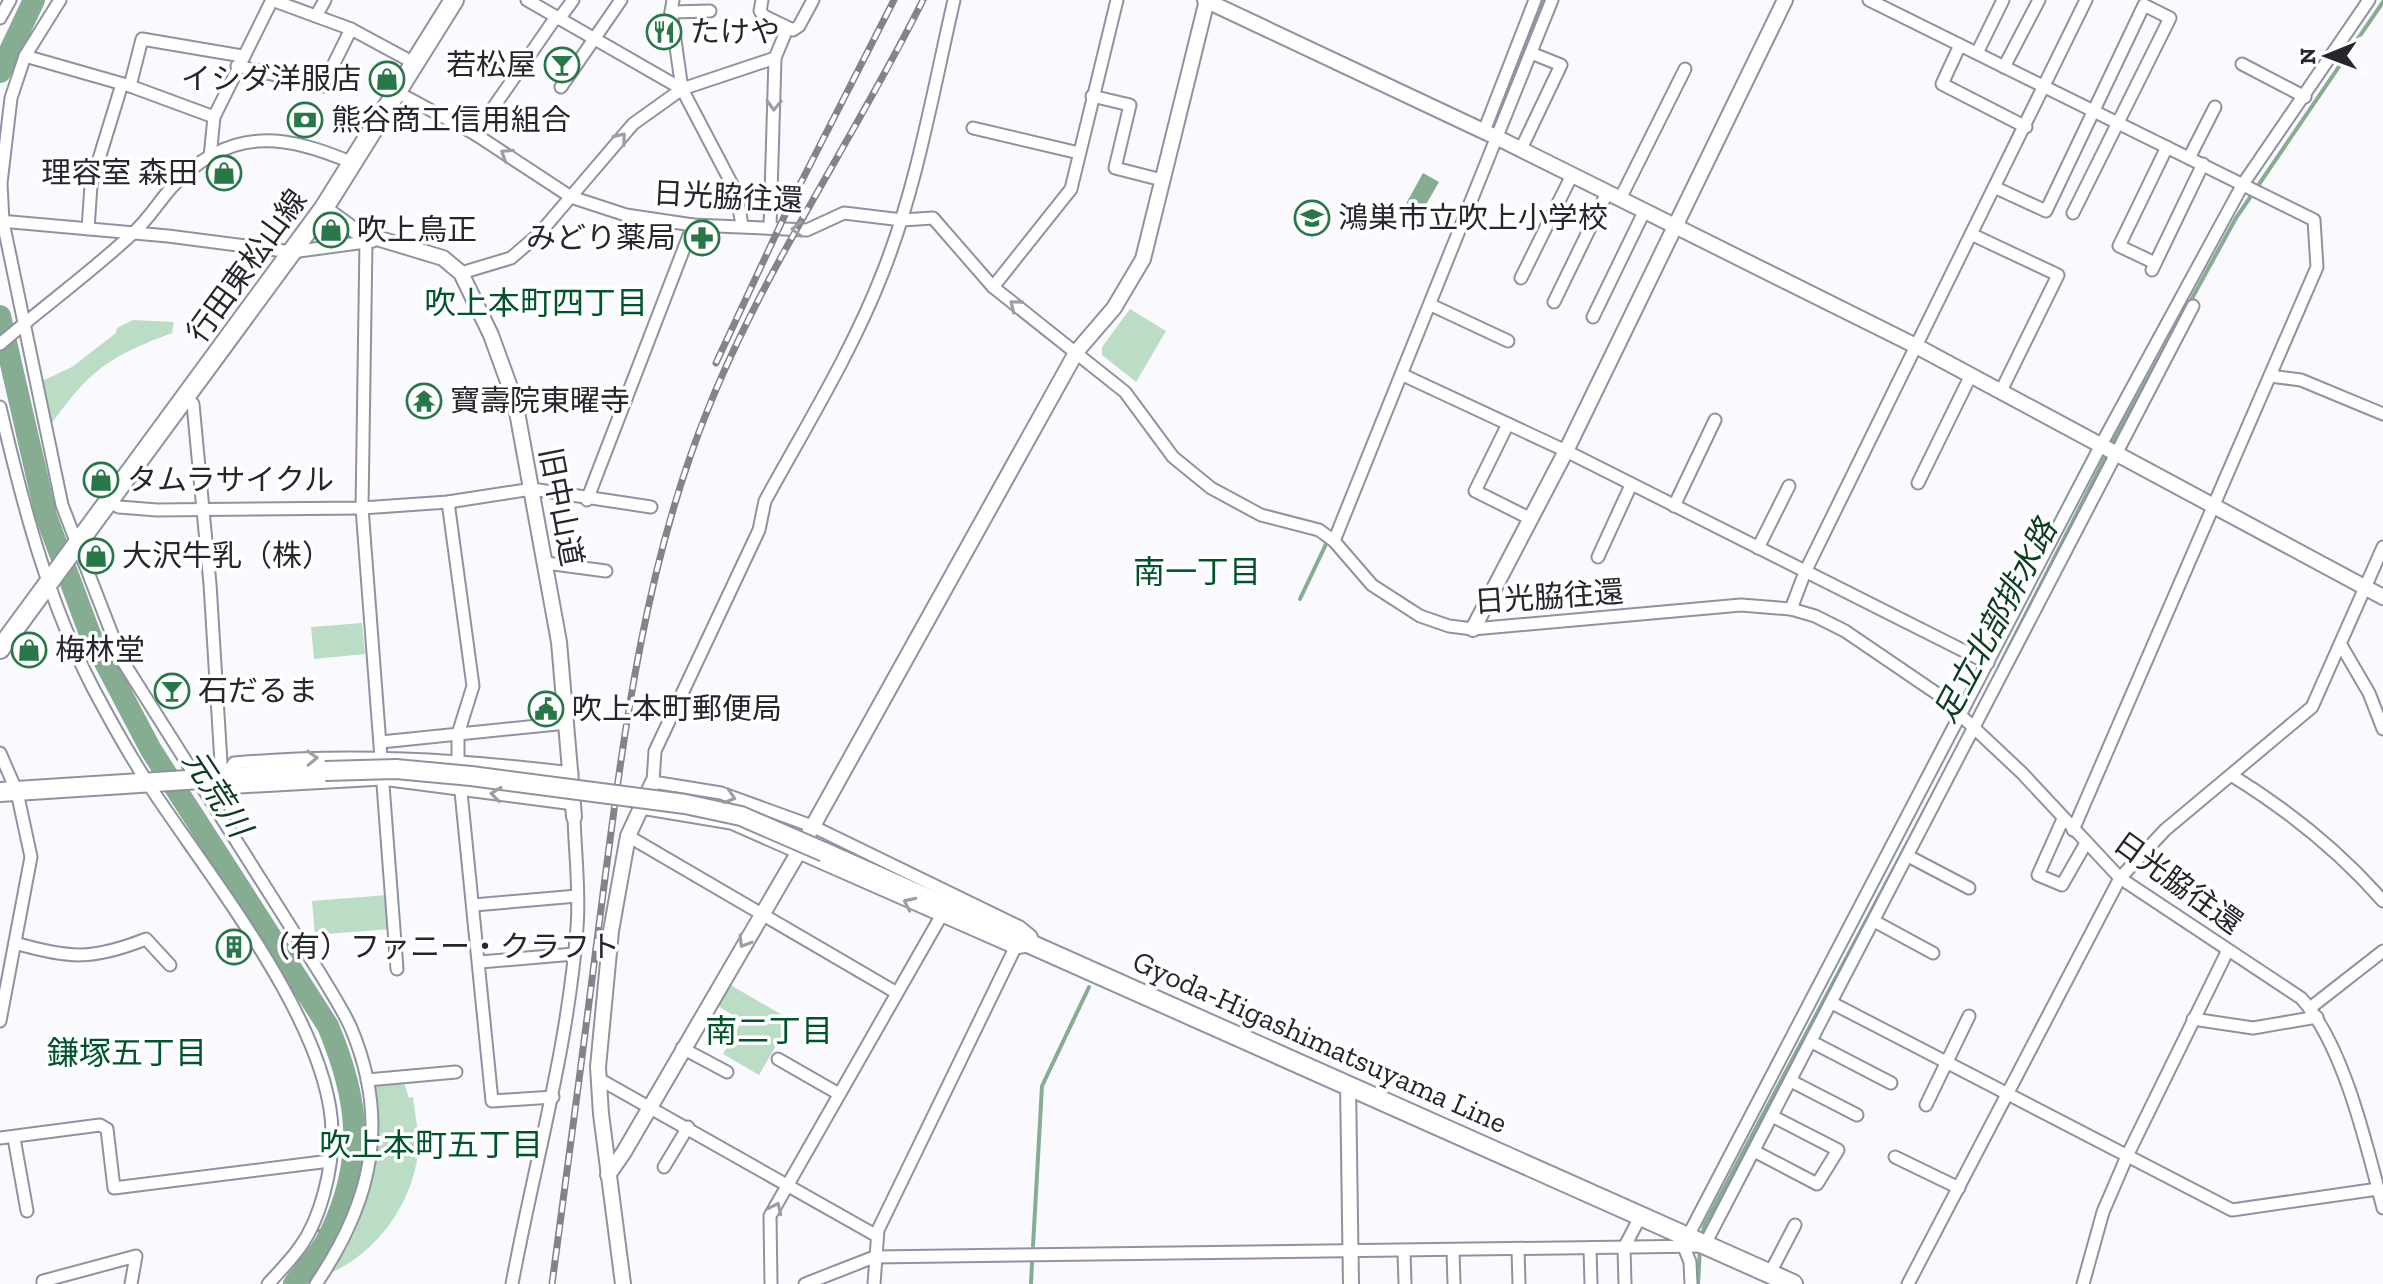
<svg xmlns="http://www.w3.org/2000/svg" width="2383" height="1284" font-family="'Zilla Slab','Noto Sans JP',serif">
<rect width="100%" height="100%" fill="#fafafe"/>
<!-- green -->
<g fill="#bcddc5">
<polygon points="1130,309 1166,331 1136,382 1102,355 1102,347"/>
<path d="M133 320 174 322 172 333C108 357 90 370 50 426L40 382 72 367 116 333 117 328Z"/>
<polygon points="362,623 365,654 314,659 311,627"/>
<polygon points="387,895 390,929 315,935 312,901"/>
<polygon points="727,983 791,1020 759,1075 723,1054 742,1021 715,1004"/>
<path d="M403 1080 409 1098 413 1097C415 1115 420 1136 418 1153 412 1205 376 1253 329 1274 373 1220 379 1150 373 1084Z"/>
</g>
<!-- water -->
<polygon fill="#86ac91" points="1423,173 1439,182 1417,220 1402,211"/>
<g fill="none" stroke-linecap="round" stroke-linejoin="round">
<!-- stream -->
<g stroke="#86ac91" stroke-width="4">
<polyline points="1498,120 1544,0"/>
<polyline points="2111,446 2236,218 2383,2"/>
<polyline points="1300,599 1327,542"/>
<polyline points="1999,667 2107,454"/>
<polyline points="315,1229 330,1236"/>
<polyline points="1702,1238 1704,1226 1936,789"/>
<polyline points="1033,1246 1042,1086 1089,987"/>
<polyline points="1031,1284 1032,1262"/>
<polyline points="1698,1284 1700,1247"/>
</g>
<!-- river -->
<g stroke="#86ac91" stroke-width="22">
<polyline points="0,72 34,0"/>
<path d="M0 316 46 516 90 634 151 750 328 1026C359 1100 366 1159 330 1234 322 1252 306 1268 294 1284"/>
</g>
<!-- minor casing -->
<g stroke="#8f92a1" stroke-width="15">
<g id="minor">
<path d="M60 0 25 56 11 98 1 183 3 222 62 505 122 660 321 975C331 992 343 1010 351 1028 391 1123 371 1203 316 1284"/>
<polyline points="272,0 351,29 414,63"/>
<polyline points="527,0 682,89"/>
<polyline points="673,0 671,12 682,89 736,192 742,225"/>
<polyline points="762,0 760,11 764,16 793,30 799,26 813,0"/>
<polyline points="1869,0 2314,220 2317,267 2073,830"/>
<polyline points="671,12 710,11"/>
<polyline points="316,16 325,0"/>
<polyline points="0,18 10,0"/>
<polyline points="559,19 573,0"/>
<polyline points="1960,45 1942,84 2026,127"/>
<polyline points="1977,53 2003,0"/>
<polyline points="25,56 130,86 214,117"/>
<polyline points="2242,64 2305,97"/>
<polyline points="237,66 323,86 351,29"/>
<polyline points="2004,67 2039,0"/>
<polyline points="130,86 142,39 242,56"/>
<polyline points="561,87 621,0"/>
<path d="M397 92 475 134 571 197 626 215 693 225 807 230 844 213 902 220 933 218 993 287 1125 392 1173 457 1211 488 1261 515 1319 530 1334 541 1372 585 1420 616 1449 626 1473 629 1741 605 1791 609 1815 616 1845 631 1939 695 2022 773 2120 878 2301 998C2344 1045 2367 1147 2383 1208"/>
<polyline points="1092,96 1130,105 1115,168 1162,180"/>
<polyline points="973,128 1079,153"/>
<polyline points="1484,131 1535,0"/>
<polyline points="475,134 556,17"/>
<polyline points="1521,149 1561,65 1531,53"/>
<polyline points="210,157 214,117 272,0"/>
<polyline points="2189,158 2215,107"/>
<polyline points="1996,188 2046,211 2144,5 2170,18 2073,213"/>
<polyline points="1620,199 1685,69"/>
<polyline points="0,221 168,236 292,252 373,241"/>
<polyline points="770,228 775,58 787,29"/>
<polyline points="88,229 91,185 122,84"/>
<polyline points="1973,235 2058,275 2001,391"/>
<polyline points="366,242 362,508 397,969"/>
<polyline points="2155,263 2119,246 2167,147"/>
<polyline points="2152,270 2203,164"/>
<polyline points="461,273 511,258 539,234 633,124 682,89 775,58"/>
<polyline points="1521,278 1572,175"/>
<polyline points="993,287 1071,189 1117,0"/>
<polyline points="1554,302 1607,193"/>
<polyline points="1431,305 1508,341"/>
<polyline points="1593,317 1644,212"/>
<path d="M0 344C43 307 90 273 132 234 147 221 158 203 171 188 229 126 283 133 355 164"/>
<polyline points="1403,375 1566,451 1988,663"/>
<polyline points="2270,376 2301,380 2383,414"/>
<polyline points="185,397 193,404 210,584 222,779"/>
<path d="M0 407C23 505 47 599 93 688 111 722 130 756 151 788 209 876 331 1026 332 1132 333 1168 321 1218 300 1247 291 1260 279 1272 268 1284"/>
<polyline points="1508,424 1475,491 1531,519"/>
<polyline points="1918,483 1971,375"/>
<polyline points="587,500 693,225"/>
<polyline points="109,502 119,507 157,510 362,508 448,502 532,489 651,507"/>
<polyline points="448,502 473,686 458,734 458,765"/>
<polyline points="1674,506 1715,420"/>
<polyline points="1334,541 1552,0"/>
<polyline points="1758,548 1789,486"/>
<polyline points="1598,557 1631,485"/>
<polyline points="546,563 606,571"/>
<polyline points="1791,609 1805,572 2086,0"/>
<polyline points="2341,645 2369,693 2383,729"/>
<polyline points="381,742 567,723"/>
<polyline points="0,753 17,792 31,857 0,1021"/>
<path d="M572 773C458 759 349 753 234 763L225 778 240 787 382 779 574 804"/>
<path d="M2231 775C2288 810 2339 851 2383 901"/>
<polyline points="460,782 492,1101 553,1097"/>
<path d="M641 808 731 823 1015 948 1034 945 1031 936 1020 927 812 826 721 793 653 782 655 751 759 530 765 501C806 426 852 352 883 272 917 186 933 91 954 0"/>
<polyline points="2063,819 2038,875 2062,885 2086,843"/>
<polyline points="628,836 897,993"/>
<polyline points="1908,856 1969,888"/>
<polyline points="474,905 577,896"/>
<polyline points="1874,921 1933,953"/>
<path d="M15 943C70 959 93 960 146 939L170 965"/>
<polyline points="480,962 574,954"/>
<polyline points="1832,1003 2232,1210 2378,1189"/>
<polyline points="2310,1008 2383,951"/>
<polyline points="2193,1019 2253,1028 2317,1017"/>
<polyline points="1812,1042 1891,1083"/>
<polyline points="682,1048 727,1072"/>
<polyline points="778,1059 839,1094"/>
<polyline points="599,1079 877,1236"/>
<polyline points="367,1080 456,1072"/>
<polyline points="1791,1081 1857,1115"/>
<polyline points="1926,1105 1969,1016"/>
<polyline points="0,1138 100,1125 107,1129 114,1188 330,1161"/>
<polyline points="14,1138 27,1211"/>
<polyline points="1754,1151 1817,1184 1838,1150 1772,1116"/>
<polyline points="1895,1157 1959,1188"/>
<polyline points="664,1167 688,1127"/>
<polyline points="1688,1236 2101,445 2243,184 2369,0"/>
<polyline points="1684,1247 1690,1262 1691,1284"/>
<polyline points="1590,1248 1591,1284"/>
<polyline points="1518,1249 1519,1284"/>
<polyline points="1453,1250 1454,1284"/>
<polyline points="1404,1251 1405,1284"/>
<polyline points="1770,1273 1795,1225"/>
<polyline points="43,1284 43,1281 136,1256 131,1284"/>
<path d="M512 1284C534 1165 568 1049 577 927 580 891 575 853 574 817"/>
<polyline points="771,1284 770,1216 940,918"/>
<polyline points="805,1284 874,1257 1704,1246 2193,306"/>
<polyline points="874,1284 878,1230 1015,948"/>
<polyline points="1625,1284 1624,1248 1641,1215"/>
<polyline points="1908,1284 2120,878 2165,830 2312,707 2383,547"/>
<polyline points="2083,1284 2103,1212 2128,1154 2228,950"/>
</g>
</g>
<!-- tertiary casing -->
<g stroke="#8f92a1" stroke-width="18">
<g id="tertiary">
<polyline points="1205,0 1498,138 1918,347 2383,597"/>
<polyline points="324,208 357,232 443,258 461,273 491,335 515,401 559,642 574,817"/>
<polyline points="1473,629 1566,451 1785,0"/>
<polyline points="1348,1084 1351,1284"/>
<polyline points="608,1175 624,1152 794,860 1077,351 1114,308 1143,259 1207,0"/>
<polyline points="623,1284 601,1114 598,1067 611,931 628,836 653,782"/>
</g>
</g>
<!-- primary casing -->
<g stroke="#8f92a1" stroke-width="22">
<g id="primary">
<polyline points="0,649 324,208 454,0"/>
<polyline points="0,792 325,771"/>
<polyline points="824,852 1793,1284"/>
</g>
</g>
<!-- minor -->
<use href="#minor" stroke="#fff" stroke-width="11"/>
<!-- tertiary -->
<use href="#tertiary" stroke="#fff" stroke-width="14"/>
<!-- primary -->
<use href="#primary" stroke="#fff" stroke-width="18"/>
<!-- rail casing -->
<g stroke="#838489" stroke-width="7">
<g id="rail">
<polyline points="716,363 791,202 894,0"/>
<path d="M552 1284C570 1151 587 1019 604 886 625 724 646 562 708 409 765 267 855 137 923 0"/>
</g>
</g>
<!-- rail -->
<use href="#rail" stroke="#fff" stroke-width="4" stroke-dasharray="12" stroke-linecap="butt"/>
<!-- primary-bridge casing -->
<g stroke="#8f92a1" stroke-width="22" stroke-linecap="butt">
<polyline id="primary-bridge" points="325,771 396,769 471,776 685,804 741,816 824,852"/>
</g>
<!-- primary-bridge -->
<use href="#primary-bridge" stroke="#fff" stroke-width="18"/>
</g>
<!-- one-way arrows -->
<defs><path id="oneway-chevron" d="M-2-3.5L2.5 0L-2 3.5" fill="none" stroke-width="1.6" stroke-linecap="round" stroke-linejoin="round" transform="scale(2)"/></defs>
<g stroke="#9d9ea0">
<use href="#oneway-chevron" transform="translate(774 105) rotate(92)"/>
<use href="#oneway-chevron" transform="translate(621 138) rotate(-50)"/>
<use href="#oneway-chevron" transform="translate(506 154) rotate(-147)"/>
<use href="#oneway-chevron" transform="translate(797 229) rotate(180)"/>
<use href="#oneway-chevron" transform="translate(1015 305) rotate(-141)"/>
<use href="#oneway-chevron" transform="translate(312 758) rotate(-2)"/>
<use href="#oneway-chevron" transform="translate(496 794) rotate(-173)"/>
<use href="#oneway-chevron" transform="translate(730 797) rotate(18)"/>
<use href="#oneway-chevron" transform="translate(909 903) rotate(-155)"/>
<use href="#oneway-chevron" transform="translate(744 942) rotate(121)"/>
<use href="#oneway-chevron" transform="translate(776 1208) rotate(-65)"/>
</g>
<!-- icons -->
<defs>
<g id="restaurant-ring" transform="scale(1.8)"><circle r="9.5" fill="#fff" stroke="#277748" stroke-width="1.5"/><path d="M-5-6h1v4h1v-4h1v4h1v-4h1v5L-1.5 .5V6h-2V.5L-5-1ZM5-6V6H3V1.5H1.5Q1.5-4 5-6Z" fill="#277748"/></g>
<g id="bar-ring" transform="scale(1.8)"><circle r="9.5" fill="#fff" stroke="#277748" stroke-width="1.5"/><path d="M-6-5H6L.8 .8V4.5H3.5V6h-7V4.5H-.8V.8Z" fill="#277748"/></g>
<g id="shop-ring" transform="scale(1.8)"><circle r="9.5" fill="#fff" stroke="#277748" stroke-width="1.5"/><path d="M-5-2.5h2.3a2.7 3.5 0 0 1 5.4 0H5L5.5 6h-11ZM-1.5-2.5h3a1.5 2.3 0 0 0-3 0Z" fill="#277748"/></g>
<g id="bank-ring" transform="scale(1.8)"><circle r="9.5" fill="#fff" stroke="#277748" stroke-width="1.5"/><path d="M-6-4H6V4H-6ZM0-2.3a2.3 2.3 0 1 0 0 4.6a2.3 2.3 0 1 0 0-4.6Z" fill="#277748"/></g>
<g id="school-ring" transform="scale(1.8)"><circle r="9.5" fill="#fff" stroke="#277748" stroke-width="1.5"/><path d="M0-5L7-2L0 1L-7-2ZM-4 1L0 2.5L4 1V4Q0 6-4 4Z" fill="#277748"/></g>
<g id="pharmacy-ring" transform="scale(1.8)"><circle r="9.5" fill="#fff" stroke="#277748" stroke-width="1.5"/><path d="M-2-6h4v4h4v4h-4v4h-4v-4h-4v-4h4Z" fill="#277748"/></g>
<g id="temple-ring" transform="scale(1.8)"><circle r="9.5" fill="#fff" stroke="#277748" stroke-width="1.5"/><path d="M0-6L5-2H3V0L6.5 2.5H4V6H1.5V3h-3V6H-4V2.5H-6.5L-3 0V-2H-5Z" fill="#277748"/></g>
<g id="civic-ring" transform="scale(1.8)"><circle r="9.5" fill="#fff" stroke="#277748" stroke-width="1.5"/><path d="M-.6-6.5H3V-4.5H.6V-3L4-1V1h2V6H-6V1h2V-1L-.6-3ZM-1.2 2.5V6h2.4V2.5Z" fill="#277748"/></g>
<g id="building-ring" transform="scale(1.8)"><circle r="9.5" fill="#fff" stroke="#277748" stroke-width="1.5"/><path d="M-4-6H4V6H1V3H-1V6H-4ZM-2.5-4.3h1.7v1.8h-1.7ZM.8-4.3h1.7v1.8H.8ZM-2.5-1h1.7V.8h-1.7ZM.8-1h1.7V.8H.8Z" fill="#277748"/></g>
</defs>
<g fill-rule="evenodd">
<use href="#restaurant-ring" x="664" y="32"/>
<use href="#bar-ring" x="562" y="65"/>
<use href="#shop-ring" x="387" y="79"/>
<use href="#bank-ring" x="305" y="120"/>
<use href="#shop-ring" x="224" y="173"/>
<use href="#school-ring" x="1312" y="218"/>
<use href="#shop-ring" x="331" y="230"/>
<use href="#pharmacy-ring" x="702" y="238"/>
<use href="#temple-ring" x="424" y="401"/>
<use href="#shop-ring" x="101" y="480"/>
<use href="#shop-ring" x="96" y="556"/>
<use href="#shop-ring" x="29" y="650"/>
<use href="#bar-ring" x="172" y="691"/>
<use href="#civic-ring" x="546" y="709"/>
<use href="#building-ring" x="234" y="947"/>
</g>
<g text-anchor="middle" dominant-baseline="central" stroke-width="7" stroke-linejoin="round" paint-order="stroke">
<!-- poi labels -->
<g font-size="30" fill="#26272d" stroke="#fff" text-anchor="start">
<text x="690" y="32">たけや</text>
<text x="536" y="65" text-anchor="end">若松屋</text>
<text x="361" y="79" text-anchor="end">イシダ洋服店</text>
<text x="331" y="120">熊谷商工信用組合</text>
<text x="198" y="173" text-anchor="end">理容室 森田</text>
<text x="1338" y="218">鴻巣市立吹上小学校</text>
<text x="357" y="230">吹上鳥正</text>
<text x="676" y="238" text-anchor="end">みどり薬局</text>
<text x="450" y="401">寶壽院東曜寺</text>
<text x="127" y="480">タムラサイクル</text>
<text x="122" y="556">大沢牛乳（株）</text>
<text x="55" y="650">梅林堂</text>
<text x="198" y="691">石だるま</text>
<text x="572" y="709">吹上本町郵便局</text>
<text x="260" y="947">（有）ファニー・クラフト</text>
</g>
<!-- street labels -->
<g font-size="30" fill="#26272d" stroke="#fff">
<text transform="translate(728 197) rotate(3)">日光脇往還</text>
<text transform="translate(247 266) rotate(-54)">行田東松山線</text>
<text transform="translate(561 507) rotate(79)">旧中山道</text>
<text transform="translate(1549 597) rotate(-4)">日光脇往還</text>
<text transform="translate(2178 883) rotate(36)">日光脇往還</text>
<text transform="translate(1320 1042) rotate(24)">Gyoda-Higashimatsuyama Line</text>
</g>
<!-- neighbourhood labels -->
<g font-size="32" fill="#00542b" stroke="#fff">
<text x="536" y="303">吹上本町四丁目</text>
<text x="1197" y="572">南一丁目</text>
<text x="769" y="1031">南二丁目</text>
<text x="127" y="1053">鎌塚五丁目</text>
<text x="431" y="1145">吹上本町五丁目</text>
</g>
<!-- water labels -->
<g font-size="32" font-style="italic" fill="#0e3e22" stroke="#fff">
<text transform="translate(1995 621) rotate(-62)">足立北部排水路</text>
<text transform="translate(217 793) rotate(57)">元荒川</text>
</g>
</g>
<!-- north arrow -->
<g transform="translate(2327 56) rotate(269)" stroke="#ffffff" stroke-width="6" paint-order="stroke">
<path d="M0-6L14 30L0 20L-14 30Z" fill="#26272d"/>
<text y="-12" font-size="22" font-weight="bold" text-anchor="middle" fill="#26272d">N</text>
</g>
</svg>
